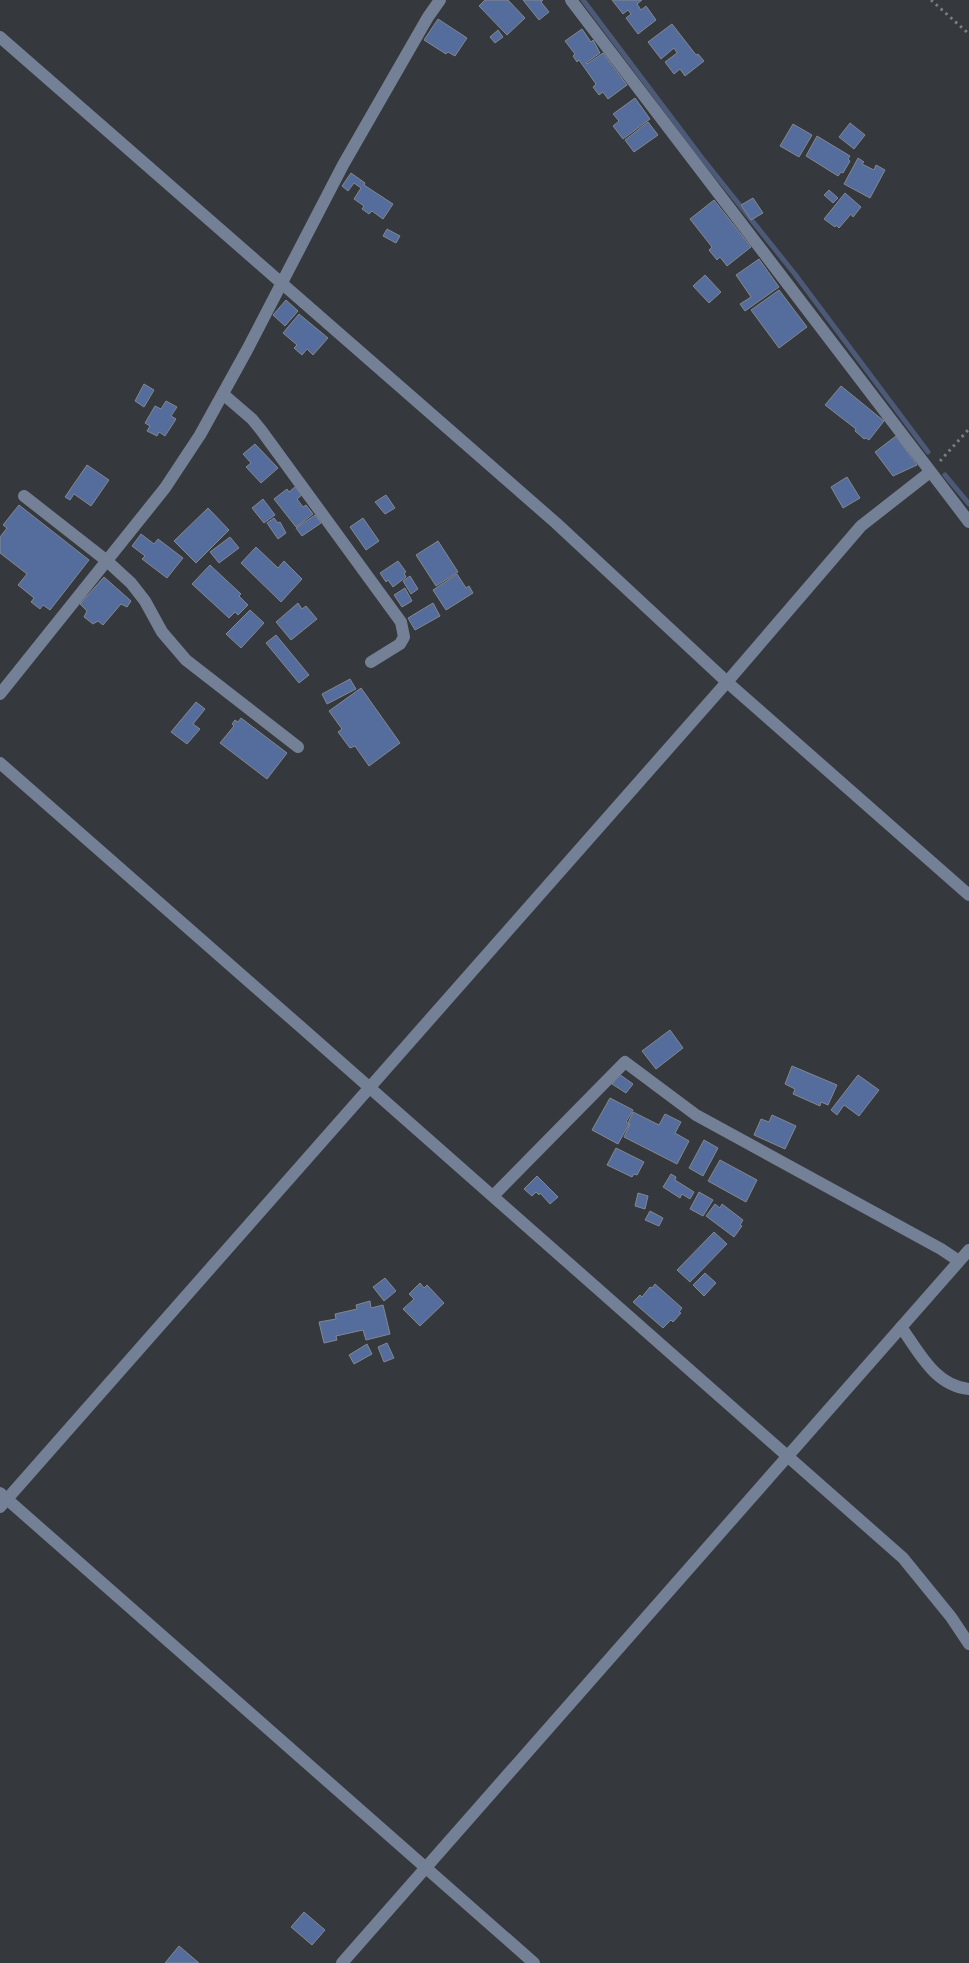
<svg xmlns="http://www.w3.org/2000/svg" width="969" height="1963" font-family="'Titillium Web',sans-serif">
<rect width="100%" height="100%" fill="#35383c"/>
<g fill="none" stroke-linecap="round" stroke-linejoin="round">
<!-- stream -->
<g stroke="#4c5a78" stroke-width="5">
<polyline points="583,0 702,158 794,273 928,452"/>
<polyline points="945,475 969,504"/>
</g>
</g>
<!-- building -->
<g fill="#556d9d" stroke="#84878c">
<polygon points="485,0 508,0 525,18 507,35 479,6"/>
<polygon points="523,0 543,0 541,2 549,12 539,20"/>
<polygon points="612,0 642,0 637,4 641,10 646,6 656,20 638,34 626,18 631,14 628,10 623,14"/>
<polygon points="438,19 467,38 455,56 448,52 446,54 424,40"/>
<polygon points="672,24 696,55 698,54 704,61 685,76 680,69 674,74 665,62 677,53 674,48 661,59 648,42"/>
<polygon points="582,29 591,42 593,40 600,53 586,63 587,64 603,53 627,85 608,99 603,92 599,95 593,87 596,84 579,60 577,62 573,56 575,54 565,41"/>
<polygon points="498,30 503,37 495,43 490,37"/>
<polygon points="635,98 650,119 623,139 613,126 619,121 613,114"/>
<polygon points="648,122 658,135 634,152 625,140"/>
<polygon points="850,123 865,135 854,149 839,137"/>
<polygon points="793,124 812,135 799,157 780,146"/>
<polygon points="817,136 850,156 848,159 850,161 843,173 841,172 838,176 806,156"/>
<polygon points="858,158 864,162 862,164 874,170 876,165 885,170 870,198 844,184"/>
<polygon points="351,173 365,183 364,185 393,204 383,219 372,211 369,214 362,209 364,206 354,199 361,188 354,183 348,191 342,186"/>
<polygon points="829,190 838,198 833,203 824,195"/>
<polygon points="845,193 861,207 853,217 851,214 839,228 836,225 835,227 824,219"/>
<polygon points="753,198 763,213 751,220 741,205"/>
<polygon points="714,200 751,247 727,266 720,257 717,260 709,250 712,247 690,219"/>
<polygon points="387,229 400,236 396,243 383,236"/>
<polygon points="759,259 779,287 745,311 740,304 751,297 736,275"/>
<polygon points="705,275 721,292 709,303 693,286"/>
<polygon points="779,290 807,327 779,348 751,310"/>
<polygon points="286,300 298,311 285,326 273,315"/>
<polygon points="299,314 328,338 313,355 307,349 302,355 294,348 297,345 283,333"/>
<polygon points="144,384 154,390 144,407 135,401"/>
<polygon points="841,386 884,421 869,440 866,438 864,439 863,438 855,431 856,429 825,405"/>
<polygon points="166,401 177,407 171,416 176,419 165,436 159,432 157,436 147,431 150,426 145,423 155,406 161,409"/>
<polygon points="896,436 917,465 893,476 875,452"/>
<polygon points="255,444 278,468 261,483 246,467 251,463 243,454"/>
<polygon points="87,465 109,480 91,506 74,494 70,500 65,497"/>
<polygon points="847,477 860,498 843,508 831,487"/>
<polygon points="296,486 303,494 297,499 303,507 306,505 313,514 296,527 274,499 287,489 289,492"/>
<polygon points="386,495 395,508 385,514 375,502"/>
<polygon points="263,499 275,515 264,523 252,508"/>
<polygon points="19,505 89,560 50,610 43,605 40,609 31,602 34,598 18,585 27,574 0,553 0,537 7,528 3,525"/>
<polygon points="208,508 229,530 196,563 174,541"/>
<polygon points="315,515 321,523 302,536 296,528"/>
<polygon points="274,518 278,523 280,522 286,533 278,539 267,523"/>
<polygon points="363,518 379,541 366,550 350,527"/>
<polygon points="141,534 154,544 158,539 183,558 167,578 142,559 145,556 132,546"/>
<polygon points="230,537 239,548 219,563 210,552"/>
<polygon points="438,541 458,572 436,586 416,555"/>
<polygon points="256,547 278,568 284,561 302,579 281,602 241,563"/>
<polygon points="398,561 406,572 404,573 406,577 393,587 388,580 386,582 380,573"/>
<polygon points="210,565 241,594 239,596 248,605 238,615 235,612 229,618 192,584"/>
<polygon points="457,574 466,588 469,586 473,593 446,610 433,590"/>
<polygon points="410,576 418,589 411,594 403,581"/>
<polygon points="104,577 131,601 127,607 121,604 103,625 98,621 93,624 84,617 87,611 80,604"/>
<polygon points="405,588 412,601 402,607 394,595"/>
<polygon points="298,603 302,609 306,606 317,619 291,640 276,622"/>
<polygon points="433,603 440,616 415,630 408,618"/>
<polygon points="250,610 264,623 241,648 226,634"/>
<polygon points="276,635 309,675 299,683 266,643"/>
<polygon points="350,679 356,689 327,704 322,694"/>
<polygon points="361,688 400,743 369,766 355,746 350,748 338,732 342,729 329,711"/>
<polygon points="196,702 205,709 193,724 200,729 187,744 171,732"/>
<polygon points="241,718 287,753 267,779 220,743 234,726 232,724 235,720 238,722"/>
<polygon points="670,1030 683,1048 656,1069 642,1051"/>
<polygon points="792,1066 837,1085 828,1105 821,1102 820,1106 793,1094 795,1089 785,1084"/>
<polygon points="619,1074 633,1084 626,1093 612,1084"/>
<polygon points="858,1075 879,1090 859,1116 844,1105 837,1115 831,1110"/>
<polygon points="610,1098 633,1110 626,1122 629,1124 618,1144 592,1130"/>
<polygon points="633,1112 659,1125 665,1114 681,1122 675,1133 689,1141 677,1164 624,1137 630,1124 628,1123"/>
<polygon points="772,1115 796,1126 785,1149 754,1135 761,1119 769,1122"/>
<polygon points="704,1140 718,1148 703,1176 689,1168"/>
<polygon points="616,1148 644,1162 637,1175 634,1174 632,1177 607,1165"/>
<polygon points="720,1160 757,1180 746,1202 708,1181"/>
<polygon points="671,1174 676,1177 675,1180 694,1192 690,1199 682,1194 680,1198 663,1187"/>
<polygon points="537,1176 558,1197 550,1204 540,1193 539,1195 536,1192 532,1196 524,1189"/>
<polygon points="699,1192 713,1200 703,1216 690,1209"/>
<polygon points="638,1193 648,1196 645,1209 635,1206"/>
<polygon points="715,1204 720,1208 722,1204 743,1220 740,1225 742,1226 734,1237 706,1216"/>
<polygon points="650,1211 663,1218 659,1226 645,1220"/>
<polygon points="714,1232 727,1244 690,1282 677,1270"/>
<polygon points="705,1273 716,1283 704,1296 693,1285"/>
<polygon points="385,1278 396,1291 384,1301 373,1287"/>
<polygon points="420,1283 424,1288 427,1285 444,1303 420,1326 403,1309 414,1299 409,1294"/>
<polygon points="655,1284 682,1308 679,1312 681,1313 673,1322 671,1320 663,1328 633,1302 640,1295 642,1297 650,1287 652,1288"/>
<polygon points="370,1301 371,1308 383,1305 390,1334 366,1340 363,1330 336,1336 337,1340 324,1343 319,1322 336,1319 335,1314 357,1309 356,1305"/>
<polygon points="387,1343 394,1358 384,1362 378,1347"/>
<polygon points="367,1344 372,1354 354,1364 349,1355"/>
<polygon points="304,1912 325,1930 312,1945 291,1927"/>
<polygon points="179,1946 199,1963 165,1963"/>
</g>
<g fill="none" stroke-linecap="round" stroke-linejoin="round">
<!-- path -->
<g stroke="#7b7d81" stroke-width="3" stroke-dasharray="2.5 4" stroke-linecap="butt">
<polyline points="931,0 969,34"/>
<polyline points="940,461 969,429"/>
</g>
<!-- minor -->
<g stroke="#748096" stroke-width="12">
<polyline points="571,0 969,522"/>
<polyline points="0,37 556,523 727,682 969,895"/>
<polyline points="223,394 252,419 261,430 401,622 404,637 400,644 371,662"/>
<polyline points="24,496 107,561 131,583 145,601 162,632 186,660 298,747"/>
<polyline points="0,694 165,488 200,435 247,350 343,165 428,17 440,0"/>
<path d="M0 763C301 1028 604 1291 903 1558L951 1617 969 1644"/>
<polyline points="494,1195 625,1062 696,1115 941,1249 959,1261"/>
<path d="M901 1327C919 1352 935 1386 969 1389"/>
<polyline points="0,1493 534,1963"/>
<polyline points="0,1507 727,682 861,526 930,472"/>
<polyline points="342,1963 969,1250"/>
</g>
</g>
</svg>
